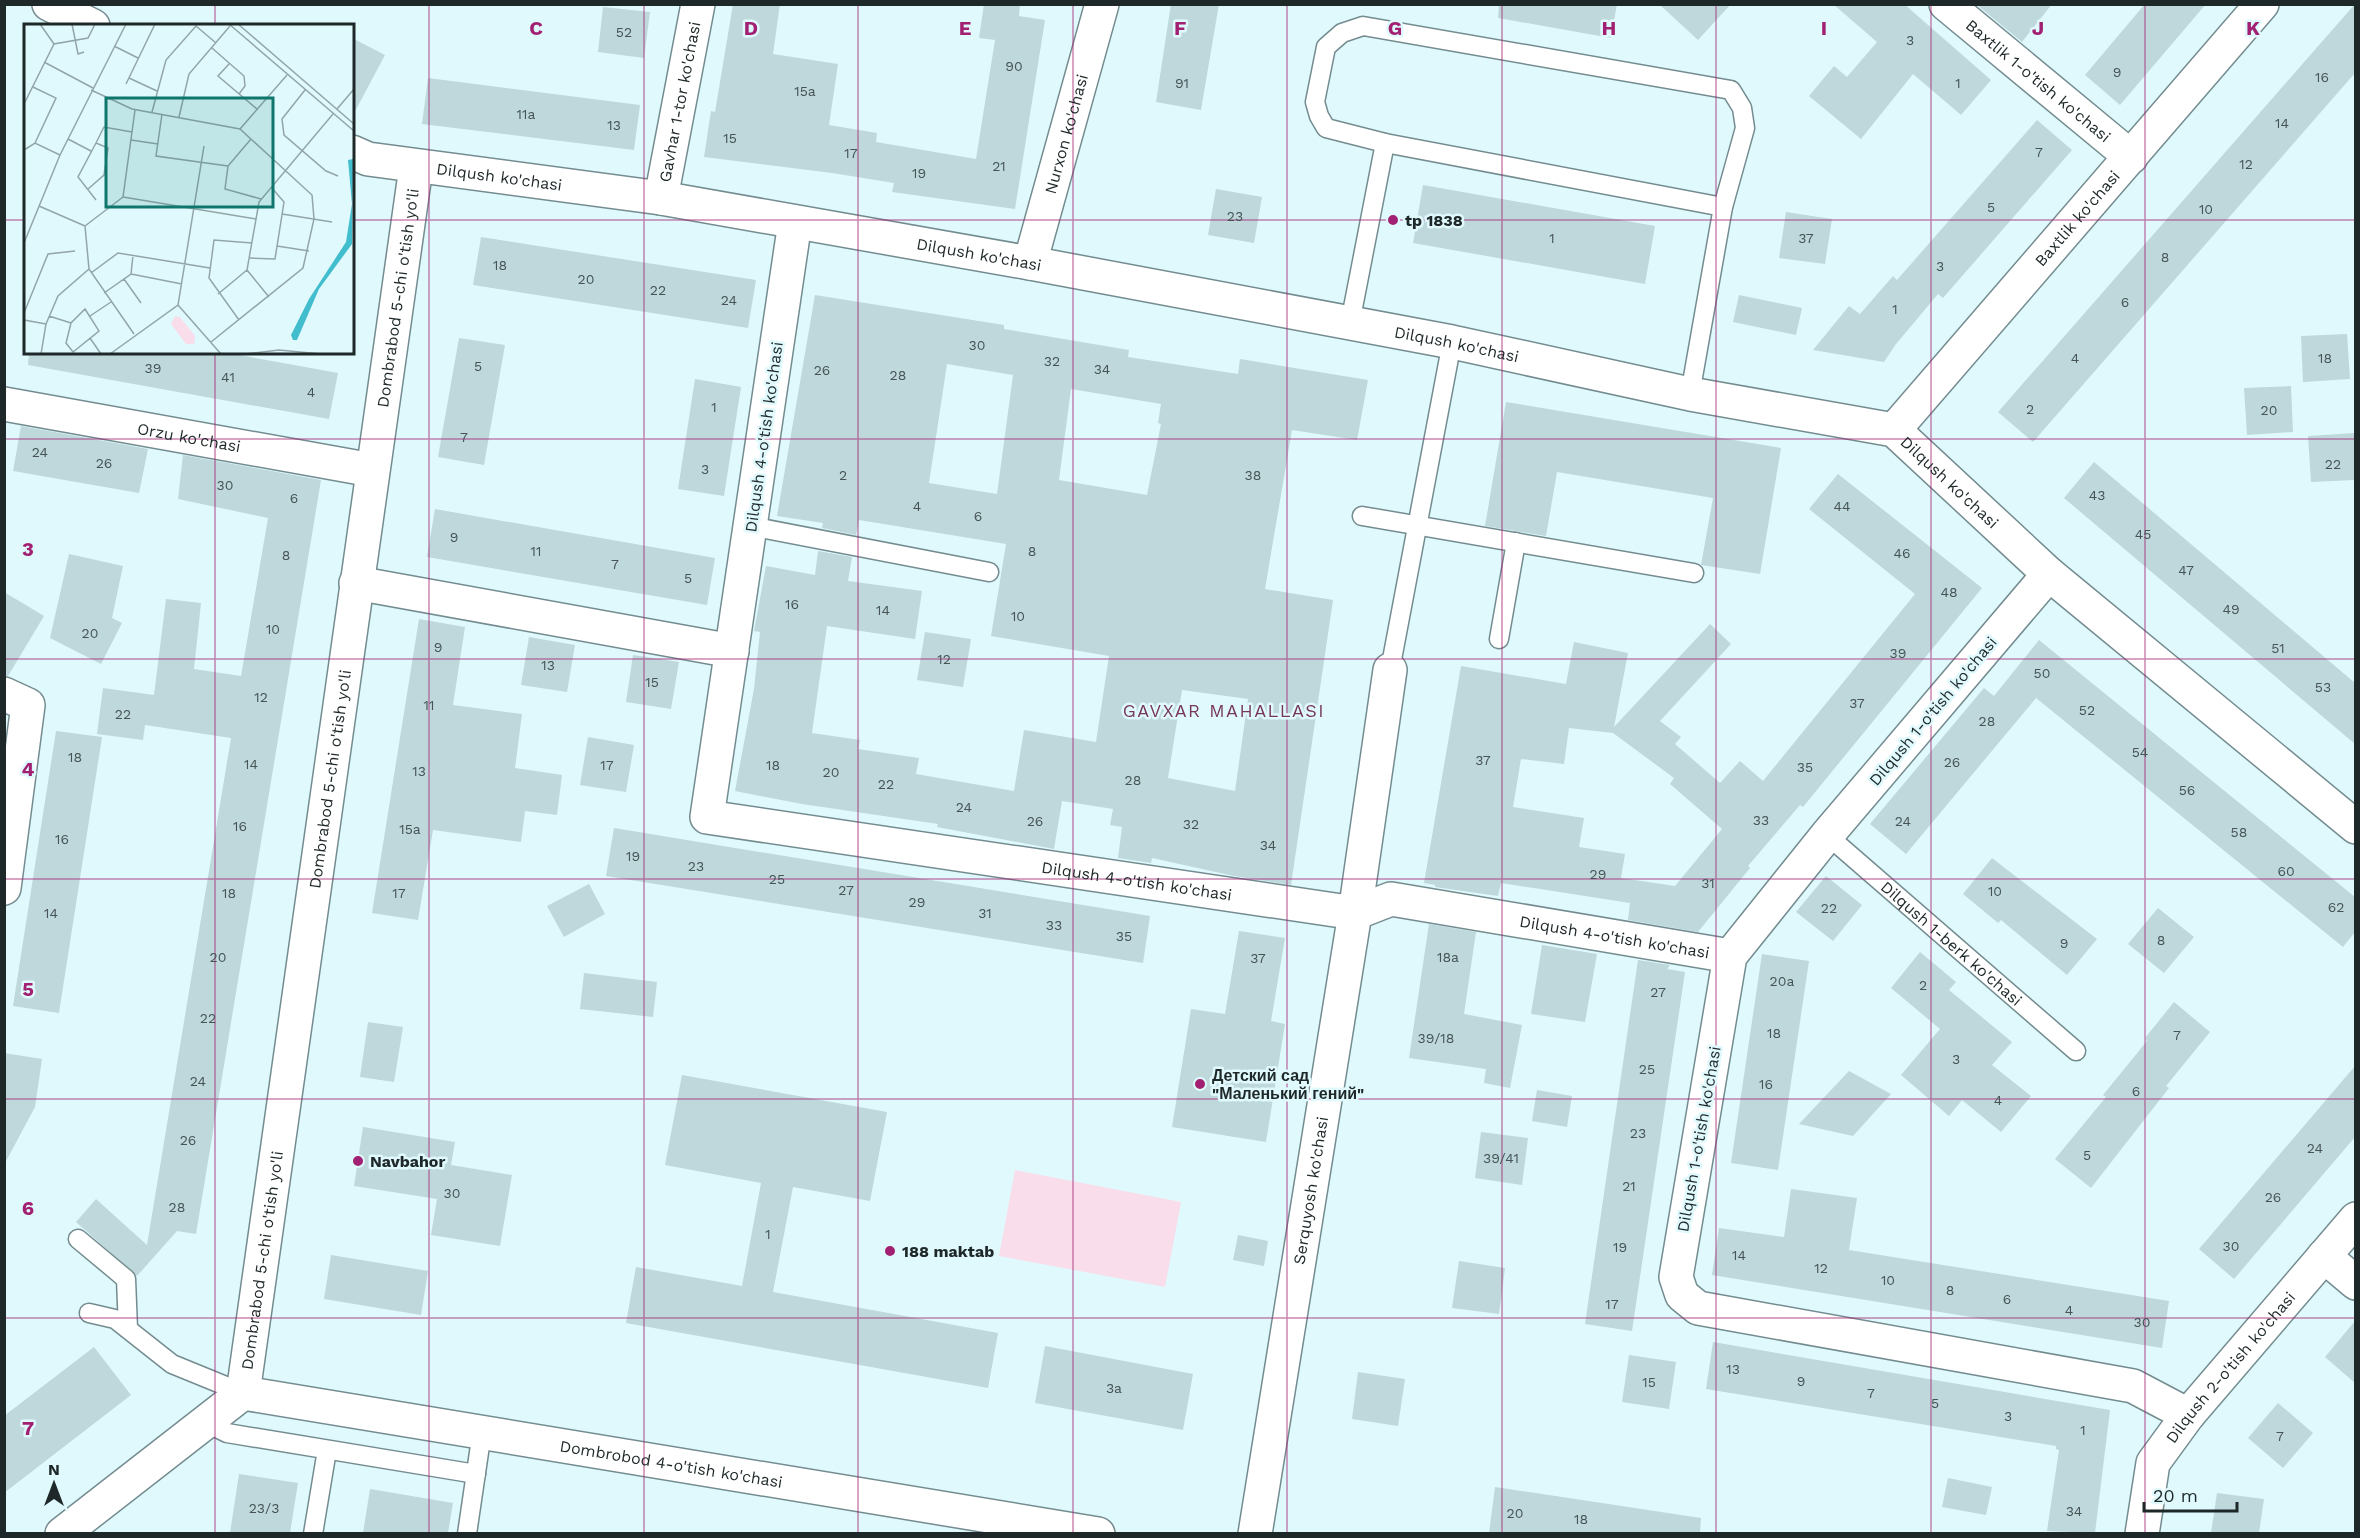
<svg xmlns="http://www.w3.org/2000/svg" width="2360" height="1538" font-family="'Work Sans',sans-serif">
<rect width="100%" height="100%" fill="#e0f9fd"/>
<!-- green -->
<polygon fill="#f9ddea" points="1015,1170 1181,1202 1165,1287 999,1256"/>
<!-- building -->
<g fill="#bed8dc" fill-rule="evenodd">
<polygon points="733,4 780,4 773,54 838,64 829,125 877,133 876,142 976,159 995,40 979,38 984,4 1020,4 1019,16 1045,20 1015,209 892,192 894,183 832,173 704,157 711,111 715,112"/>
<polygon points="1171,4 1219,4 1201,110 1156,102"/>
<polygon points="1499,4 1617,4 1611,38 1498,18"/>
<polygon points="1659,4 1731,4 1698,40"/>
<polygon points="1833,4 1904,4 1991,80 1961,115 1913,74 1861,139 1809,96 1834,66 1847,77 1877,42"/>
<polygon points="1976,4 2052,4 2022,42"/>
<polygon points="2145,4 2206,4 2120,105 2085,75"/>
<polygon points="2355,4 2355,73 2033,442 1998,412"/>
<polygon points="603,7 650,12 644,58 598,52"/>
<polygon points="352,38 385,55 352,117"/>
<polygon points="428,78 640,105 634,150 422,124"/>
<polygon points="2037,120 2072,150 1943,298 1938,294 1896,344 1884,362 1813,350 1849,306 1860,314 1893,276 1897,280"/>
<polygon points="1423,185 1655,226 1645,284 1413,243"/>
<polygon points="1216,189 1262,197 1254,243 1208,235"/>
<polygon points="1786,212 1832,219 1825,264 1779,258"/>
<polygon points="481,237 756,280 748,328 473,285"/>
<path d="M815 295 1004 325V329L1129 350 1128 357 1238 374 1240 359 1368 380 1357 440 1292 430 1265 589 1333 600 1291 885 1234 876 1152 858 1151 863 1118 858 1122 827 1110 825 1113 809 1062 801 1054 849 937 827 938 824 802 804 735 791 754 689 760 632 754 631 766 566 815 575 818 551 852 557 848 581 922 591 915 639 827 626 812 733 860 740 858 749 919 758 916 774 1014 791 1024 730 1096 742 1109 656 991 636 1006 544 859 520 856 535 822 528 823 523 777 516ZM947 364 1013 375 997 494 929 483ZM1071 389 1161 404 1158 423 1161 424 1147 495 1059 480ZM1182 690 1248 699 1235 791 1168 778Z"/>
<polygon points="1739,295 1802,308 1796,335 1733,322"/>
<polygon points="2347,334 2350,379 2303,382 2301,336"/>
<polygon points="459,338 505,345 484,465 438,457"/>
<polygon points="29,352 223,352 338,373 329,419 28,365"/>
<polygon points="695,379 741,387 724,496 678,489"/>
<polygon points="2291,386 2293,432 2247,435 2244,388"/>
<polygon points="1506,402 1781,448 1760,574 1701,565 1713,498 1557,472 1546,536 1485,526"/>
<polygon points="21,426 148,449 139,493 13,471"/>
<polygon points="2355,433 2355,480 2311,482 2308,436"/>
<polygon points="183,455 321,480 196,1234 177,1231 137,1276 76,1222 96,1199 147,1245 231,738 145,725 143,740 97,734 103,688 154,695 166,599 201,603 194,669 241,676 268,518 178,499"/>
<polygon points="2094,462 2355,683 2355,744 2064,498"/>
<path d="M1838 474 1982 588 1803 807 1800 805 1748 866 1750 868 1698 932 1628 920 1630 903 1501 883 1498 896 1435 887V885L1424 883 1461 666 1566 684 1574 642 1628 653 1614 727 1710 624 1731 644 1660 721 1681 737 1675 744 1720 783 1740 761 1763 781 1915 594 1809 509ZM1569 728 1613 733 1674 778 1670 784 1722 829 1675 886 1621 878 1625 854 1579 847 1584 818 1513 807 1521 759 1564 764Z"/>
<polygon points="435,509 715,558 707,605 427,557"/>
<polygon points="69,554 123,566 112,618 122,623 101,664 50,638"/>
<polygon points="4,592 44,616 8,676 4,676"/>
<polygon points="419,619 465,627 453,705 522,714 515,768 562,775 557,815 525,811 521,842 433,830 418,920 372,913"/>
<polygon points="925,632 971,639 963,687 917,680"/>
<polygon points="529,637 575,645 567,692 521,685"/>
<polygon points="2039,640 2355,897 2355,932 2343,947 2036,698 1906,854 1870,824 1984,688 1994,696"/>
<polygon points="633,655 679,662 671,709 626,702"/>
<polygon points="56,731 102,737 59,1013 13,1006"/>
<polygon points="588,737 634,745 626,792 580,785"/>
<polygon points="614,828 1150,916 1143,963 606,876"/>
<polygon points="1992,858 2097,939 2067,975 2001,920 1998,923 1963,894"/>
<polygon points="1826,876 1862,905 1833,941 1796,912"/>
<polygon points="589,884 605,914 564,937 547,906"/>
<polygon points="2158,908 2194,937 2164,973 2128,944"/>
<polygon points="1429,924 1476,932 1464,1014 1522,1025 1510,1088 1484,1083 1486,1069 1409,1058"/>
<polygon points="1239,931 1285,938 1271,1021 1285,1024 1266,1142 1172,1127 1191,1009 1225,1014"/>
<polygon points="1542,945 1597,954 1585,1022 1531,1014"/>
<polygon points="1920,952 1956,982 1949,990 2012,1042 1992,1065 2031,1096 2001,1132 1962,1100 1949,1116 1901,1075 1940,1029 1891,988"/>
<polygon points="1762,954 1809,961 1778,1170 1731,1163"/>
<polygon points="1638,960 1670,965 1667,969 1685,972 1632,1331 1585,1324"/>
<polygon points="584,973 657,982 653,1017 580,1009"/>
<polygon points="2174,1002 2210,1032 2166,1086 2169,1088 2091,1188 2055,1159 2106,1097 2103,1095 2147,1041 2145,1038"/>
<polygon points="368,1022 403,1027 394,1082 360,1077"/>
<polygon points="4,1053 42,1059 35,1107 4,1165"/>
<polygon points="2355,1066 2355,1137 2234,1279 2199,1249"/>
<polygon points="1849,1071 1891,1094 1853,1136 1799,1124"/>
<polygon points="682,1075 887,1112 870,1201 793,1187 773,1292 998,1333 988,1388 626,1323 636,1267 742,1286 761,1183 665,1165"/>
<polygon points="1537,1090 1572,1096 1567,1127 1532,1121"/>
<polygon points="363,1127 455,1142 451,1165 512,1175 500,1246 431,1235 437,1199 354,1186"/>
<polygon points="1481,1132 1528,1138 1522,1185 1475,1178"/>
<polygon points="1791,1189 1857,1198 1849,1250 2169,1301 2162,1348 1712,1275 1719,1228 1784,1237"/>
<polygon points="1238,1235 1268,1241 1264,1266 1233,1260"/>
<polygon points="331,1255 428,1271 421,1315 324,1299"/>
<polygon points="1459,1261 1505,1268 1499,1314 1452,1308"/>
<polygon points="2355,1321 2355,1383 2325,1357"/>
<polygon points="1713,1342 2110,1410 2095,1533 2047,1531 2059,1450 2056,1449 2056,1446 1706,1389"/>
<polygon points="1045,1346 1193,1374 1183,1430 1035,1403"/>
<polygon points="94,1347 131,1395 4,1493 4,1416"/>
<polygon points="1629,1355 1676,1362 1669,1409 1622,1402"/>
<polygon points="1358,1372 1405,1379 1398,1426 1352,1419"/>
<polygon points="2278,1403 2313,1433 2283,1468 2248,1438"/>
<polygon points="239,1474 298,1483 290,1533 230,1533"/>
<polygon points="1948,1478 1992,1487 1986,1515 1942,1507"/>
<polygon points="1495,1487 1701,1518 1700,1533 1489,1533"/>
<polygon points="370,1489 453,1503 448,1533 363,1533"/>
<polygon points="2217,1493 2264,1499 2259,1533 2211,1533"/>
</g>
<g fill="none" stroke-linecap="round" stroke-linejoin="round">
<!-- service casing -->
<g stroke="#748c90" stroke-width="21">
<g id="service">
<polyline points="1385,143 1723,207"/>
<polyline points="1350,323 1385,143 1326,128 1319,116 1315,102 1326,47 1342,33 1363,26 1731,90 1742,108 1745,128 1723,207 1690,394"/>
<polyline points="1362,516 1694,573"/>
<polyline points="750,526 989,572"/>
<polyline points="1499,639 1516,542"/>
<polyline points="1390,670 1452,342"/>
<path id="s1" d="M1827 835 2076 1051"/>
<polyline points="78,1239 126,1279 128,1329"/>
<polyline points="89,1313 115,1319 172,1364 243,1393"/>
<polyline points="205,1422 227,1433 476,1474"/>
<polyline points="313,1534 327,1450"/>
<polyline points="467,1534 482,1432"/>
</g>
</g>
<!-- minor casing -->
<g stroke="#748c90" stroke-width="36">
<g id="minor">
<polyline points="49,4 93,26"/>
<path id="s2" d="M1946 4 2131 157"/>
<path id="s3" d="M352 152 368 159 661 198 1030 263 1452 342 1690 394 1894 430 2049 574 2356 827"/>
<path id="s4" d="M661 198 698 4"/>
<path id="s5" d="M795 222 707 817 1355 913 1391 899 1730 956"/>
<path id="s6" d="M1030 263 1102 4"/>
<path id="s7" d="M4 404 372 470"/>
<path id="s8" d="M1894 430 2262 4"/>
<polyline points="2049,574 1827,835 1730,956 1676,1277 1682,1295 1698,1308 2133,1386 2188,1415"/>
<polyline points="356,583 732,651"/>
<polyline points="4,694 28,705 4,888"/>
<polyline points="2324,1256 2356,1283"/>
<path id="s9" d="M243 1393 416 167"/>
<path id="s10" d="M243 1393 1098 1534"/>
<polyline points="62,1534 243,1393"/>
<path id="s11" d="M1255 1534 1355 913 1390 670"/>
<path id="s12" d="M2142 1534 2153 1463 2188 1415 2356 1219"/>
</g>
</g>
<!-- service -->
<use href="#service" stroke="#fff" stroke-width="18"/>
<!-- minor -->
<use href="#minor" stroke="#fff" stroke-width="33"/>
</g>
<!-- grid -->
<path fill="none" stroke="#a22071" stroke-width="1.5" stroke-opacity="0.55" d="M215 4V26M429 4V1534M644 4V1534M858 4V1534M1073 4V1534M1287 4V1534M1502 4V1534M1716 4V1534M1931 4V1534M2145 4V1534M4 220H26M352 220H2356M215 352V1534M4 439H2356M4 659H2356M4 879H2356M4 1099H2356M4 1318H2356"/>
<!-- markers -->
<g fill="#a22071" stroke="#e0f9fd" stroke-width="2">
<circle cx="1393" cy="220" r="6"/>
<circle cx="1200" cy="1084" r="6"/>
<circle cx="358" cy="1161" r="6"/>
<circle cx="890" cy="1251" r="6"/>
</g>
<g text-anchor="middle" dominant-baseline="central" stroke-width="5" stroke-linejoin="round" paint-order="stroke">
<!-- number labels -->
<g font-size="14" fill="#465456">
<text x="624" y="32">52</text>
<text x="1910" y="40">3</text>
<text x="1014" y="66">90</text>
<text x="2117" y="72">9</text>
<text x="2322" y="77">16</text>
<text x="1182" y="83">91</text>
<text x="1958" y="83">1</text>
<text x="805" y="91">15a</text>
<text x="526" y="114">11a</text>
<text x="2282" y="123">14</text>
<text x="614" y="125">13</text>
<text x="730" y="138">15</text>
<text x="2039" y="152">7</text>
<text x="851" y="153">17</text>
<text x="2246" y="164">12</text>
<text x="999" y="166">21</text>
<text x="919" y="173">19</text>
<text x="1991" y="207">5</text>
<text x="2206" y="209">10</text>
<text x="1235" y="216">23</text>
<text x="1552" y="238">1</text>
<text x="1806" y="238">37</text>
<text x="2165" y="257">8</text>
<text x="500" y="265">18</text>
<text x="1940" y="266">3</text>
<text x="586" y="279">20</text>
<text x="658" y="290">22</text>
<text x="729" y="300">24</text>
<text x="2125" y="302">6</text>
<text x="1895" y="309">1</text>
<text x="977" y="345">30</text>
<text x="2075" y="358">4</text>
<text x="2325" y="358">18</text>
<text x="1052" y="361">32</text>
<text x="478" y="366">5</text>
<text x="153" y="368">39</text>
<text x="1102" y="369">34</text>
<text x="822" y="370">26</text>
<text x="898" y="375">28</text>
<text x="228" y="377">41</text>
<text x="311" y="392">4</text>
<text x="714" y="407">1</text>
<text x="2030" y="409">2</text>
<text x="2269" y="410">20</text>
<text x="464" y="437">7</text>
<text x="40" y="452">24</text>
<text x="104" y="463">26</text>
<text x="2333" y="464">22</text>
<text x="705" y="469">3</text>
<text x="843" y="475">2</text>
<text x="1253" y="475">38</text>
<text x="225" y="485">30</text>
<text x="2097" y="495">43</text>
<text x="294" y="498">6</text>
<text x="917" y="506">4</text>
<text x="1842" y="506">44</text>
<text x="978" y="516">6</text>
<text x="2143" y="534">45</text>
<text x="454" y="537">9</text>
<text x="536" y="551">11</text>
<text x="1032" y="551">8</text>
<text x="1902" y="553">46</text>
<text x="286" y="555">8</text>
<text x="615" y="564">7</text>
<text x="2186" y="570">47</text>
<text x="688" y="578">5</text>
<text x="1949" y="592">48</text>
<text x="792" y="604">16</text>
<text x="2231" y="609">49</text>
<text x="883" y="610">14</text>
<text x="1018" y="616">10</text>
<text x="273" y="629">10</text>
<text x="90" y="633">20</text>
<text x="438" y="647">9</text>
<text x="2278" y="648">51</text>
<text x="1898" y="653">39</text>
<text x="944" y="659">12</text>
<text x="548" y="665">13</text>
<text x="2042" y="673">50</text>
<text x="652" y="682">15</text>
<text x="2323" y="687">53</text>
<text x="261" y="697">12</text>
<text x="1857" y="703">37</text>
<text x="429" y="705">11</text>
<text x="2087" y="710">52</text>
<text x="123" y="714">22</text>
<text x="1987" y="721">28</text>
<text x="2140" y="752">54</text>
<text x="75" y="757">18</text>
<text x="1483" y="760">37</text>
<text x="1952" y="762">26</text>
<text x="251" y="764">14</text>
<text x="607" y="765">17</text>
<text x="773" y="765">18</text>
<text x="1805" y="767">35</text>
<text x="419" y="771">13</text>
<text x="831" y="772">20</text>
<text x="1133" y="780">28</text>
<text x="886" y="784">22</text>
<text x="2187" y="790">56</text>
<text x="964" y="807">24</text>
<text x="1761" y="820">33</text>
<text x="1035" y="821">26</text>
<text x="1903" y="821">24</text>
<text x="1191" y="824">32</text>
<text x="240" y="826">16</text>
<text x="410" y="829">15a</text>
<text x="2239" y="832">58</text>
<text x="62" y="839">16</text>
<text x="1268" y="845">34</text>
<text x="633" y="856">19</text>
<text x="696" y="866">23</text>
<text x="2286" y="871">60</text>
<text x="1598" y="874">29</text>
<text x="777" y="879">25</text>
<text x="1708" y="883">31</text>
<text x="846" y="890">27</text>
<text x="1995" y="891">10</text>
<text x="229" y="893">18</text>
<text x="399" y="893">17</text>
<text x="917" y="902">29</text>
<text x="2336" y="907">62</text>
<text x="1829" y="908">22</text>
<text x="51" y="913">14</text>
<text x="985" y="913">31</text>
<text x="1054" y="925">33</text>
<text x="1124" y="936">35</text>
<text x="2161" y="940">8</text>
<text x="2064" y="943">9</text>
<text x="218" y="957">20</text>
<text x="1448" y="957">18a</text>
<text x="1258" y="958">37</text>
<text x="1782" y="981">20a</text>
<text x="1923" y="985">2</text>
<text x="1658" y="992">27</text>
<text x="208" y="1018">22</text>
<text x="1774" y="1033">18</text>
<text x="2177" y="1035">7</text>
<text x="1436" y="1038">39/18</text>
<text x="1956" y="1059">3</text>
<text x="1647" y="1069">25</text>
<text x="198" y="1081">24</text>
<text x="1766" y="1084">16</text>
<text x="2136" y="1091">6</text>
<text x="1998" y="1100">4</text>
<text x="1638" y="1133">23</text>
<text x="188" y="1140">26</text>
<text x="2315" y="1148">24</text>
<text x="2087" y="1155">5</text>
<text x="1501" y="1158">39/41</text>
<text x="1629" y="1186">21</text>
<text x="452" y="1193">30</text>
<text x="2273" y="1197">26</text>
<text x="177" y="1207">28</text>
<text x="768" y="1234">1</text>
<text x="2231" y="1246">30</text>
<text x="1620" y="1247">19</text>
<text x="1739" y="1255">14</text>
<text x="1821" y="1268">12</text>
<text x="1888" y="1280">10</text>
<text x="1950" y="1290">8</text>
<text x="2007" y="1299">6</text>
<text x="1612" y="1304">17</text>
<text x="2069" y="1310">4</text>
<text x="2142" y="1322">30</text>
<text x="1733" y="1369">13</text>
<text x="1801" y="1381">9</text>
<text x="1649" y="1382">15</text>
<text x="1114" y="1388">3a</text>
<text x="1871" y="1393">7</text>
<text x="1935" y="1403">5</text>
<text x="2008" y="1416">3</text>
<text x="2083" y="1430">1</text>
<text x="2280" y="1436">7</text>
<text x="264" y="1508">23/3</text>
<text x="2074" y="1511">34</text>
<text x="1515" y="1513">20</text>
<text x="1581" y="1519">18</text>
</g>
<!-- street labels -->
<g font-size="16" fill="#1e2829" stroke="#e0f9fd">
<text stroke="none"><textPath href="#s2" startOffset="120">Baxtlik 1-o'tish ko'chasi</textPath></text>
<text stroke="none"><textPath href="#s4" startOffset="98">Gavhar 1-tor ko'chasi</textPath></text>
<text stroke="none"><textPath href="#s6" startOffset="134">Nurxon ko'chasi</textPath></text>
<text stroke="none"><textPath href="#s3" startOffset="150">Dilqush ko'chasi</textPath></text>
<text stroke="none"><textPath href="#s8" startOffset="280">Baxtlik ko'chasi</textPath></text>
<text stroke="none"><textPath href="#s3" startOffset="636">Dilqush ko'chasi</textPath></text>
<text stroke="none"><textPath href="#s9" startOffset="1106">Dombrabod 5-chi o'tish yo'li</textPath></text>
<text stroke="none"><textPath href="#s3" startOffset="1122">Dilqush ko'chasi</textPath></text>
<text stroke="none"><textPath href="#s7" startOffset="188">Orzu ko'chasi</textPath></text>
<text transform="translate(764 437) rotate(-82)">Dilqush 4-o'tish ko'chasi</text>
<text stroke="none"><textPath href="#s3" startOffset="1644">Dilqush ko'chasi</textPath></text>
<text transform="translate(1933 711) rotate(-50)">Dilqush 1-o'tish ko'chasi</text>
<text stroke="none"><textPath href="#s9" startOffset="620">Dombrabod 5-chi o'tish yo'li</textPath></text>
<text stroke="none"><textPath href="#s5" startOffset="1036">Dilqush 4-o'tish ko'chasi</textPath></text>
<text stroke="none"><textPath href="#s5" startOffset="1522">Dilqush 4-o'tish ko'chasi</textPath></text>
<text stroke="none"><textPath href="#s1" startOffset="165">Dilqush 1-berk ko'chasi</textPath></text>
<text transform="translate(1699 1139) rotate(-80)">Dilqush 1-o'tish ko'chasi</text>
<text stroke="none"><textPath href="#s11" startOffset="348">Serquyosh ko'chasi</textPath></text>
<text stroke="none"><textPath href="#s9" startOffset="134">Dombrabod 5-chi o'tish yo'li</textPath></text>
<text stroke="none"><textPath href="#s12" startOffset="195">Dilqush 2-o'tish ko'chasi</textPath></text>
<text stroke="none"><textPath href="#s10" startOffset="434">Dombrobod 4-o'tish ko'chasi</textPath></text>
</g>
<!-- poi labels -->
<g font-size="16" font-weight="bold" fill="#1e2829" stroke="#e0f9fd" text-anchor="start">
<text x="1405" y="220">tp 1838</text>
<text x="1212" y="1075">Детский сад<tspan x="1212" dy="18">"Маленький гений"</tspan></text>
<text x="370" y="1161">Navbahor</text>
<text x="902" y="1251">188 maktab</text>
</g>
<!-- neighbourhood labels -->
<g font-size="18" letter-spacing="1.5" fill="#77375a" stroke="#e0f9fd">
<text x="1224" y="710">GAVXAR MAHALLASI</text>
</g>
</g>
<!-- overview -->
<g transform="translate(24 24)">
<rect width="330" height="330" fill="#e0f9fd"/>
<path d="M151 292 156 293 171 312 170 320H162L147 300Z" fill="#f9ddea"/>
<path d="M329 135 328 220 295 265 273 316H269L267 311 285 275 322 218 328 180 324 136Z" fill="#42bdce"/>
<path fill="none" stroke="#92a5a8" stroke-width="1.5" d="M16 0 30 20M48 0 54 30 60 28M205 0 330 107M214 0 330 100M90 22 114 34M188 24 220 52 221 62 215 70M20 38 69 64M205 40 194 52 233 85M105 54 133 67M102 60 131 0M9 63 32 74 11 119M67 66 108 85 216 105 288 171 290 195 279 244 187 318M281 66 258 95 260 111 302 147 314 152M0 80 30 20 64 14 71 0M313 85 330 65M128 88 142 36 172 2 192 19M138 90 132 132 204 142M155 93 165 50 206 2M216 105 263 51M44 115 67 127M227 115 204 142 201 165 237 175M107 116 134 120M0 126 11 119 36 131M64 165 80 151 84 124 72 119M99 173 232 195M99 173 111 86M72 176 54 153 72 119 80 103 108 108M15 182 61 202M258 190 308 198M61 202 65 245 110 310M61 202 99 173M0 219 36 131 102 0M253 222 285 227M226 234 251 235 260 178 247 163M67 249 94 229 186 244M107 250 158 260M100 255 117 279M80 269 107 250 109 231M194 270 223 246M245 273 223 246 235 178 309 90M154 281 197 330M61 285 75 307 49 328 42 319 47 299ZM0 289 24 230 51 227M25 292 47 299M66 292 87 278M0 296 22 300M215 296 185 254 190 216 228 219M66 314 77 330M17 330 22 300 34 272 65 245M86 330 154 281 180 122M221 330 255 326 297 330"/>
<path fill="#0f766e" fill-opacity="0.15" stroke="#0f766e" stroke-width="3" d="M82 74H249V183H82Z"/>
<rect width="330" height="330" fill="none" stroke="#1e2829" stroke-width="3"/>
</g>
<g font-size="20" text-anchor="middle" font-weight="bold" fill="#a22071" stroke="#e0f9fd" stroke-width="5" stroke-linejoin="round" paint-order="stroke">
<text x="536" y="35">C</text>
<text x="751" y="35">D</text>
<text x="965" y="35">E</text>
<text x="1180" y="35">F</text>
<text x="1395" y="35">G</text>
<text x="1609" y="35">H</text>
<text x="1824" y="35">I</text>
<text x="2038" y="35">J</text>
<text x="2253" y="35">K</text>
<text x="28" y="556">3</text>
<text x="28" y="776">4</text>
<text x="28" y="996">5</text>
<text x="28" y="1215">6</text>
<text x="28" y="1435">7</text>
</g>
<!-- border -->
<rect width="2360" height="1538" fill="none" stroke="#1e2829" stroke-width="12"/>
<!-- north arrow -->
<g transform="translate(54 1484)" stroke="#e0f9fd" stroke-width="4.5" paint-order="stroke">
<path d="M0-4.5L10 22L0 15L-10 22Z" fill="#1e2829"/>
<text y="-9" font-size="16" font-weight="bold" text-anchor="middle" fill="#1e2829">N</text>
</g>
<!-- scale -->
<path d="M2144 1502v9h93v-9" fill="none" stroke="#1e2829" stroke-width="3"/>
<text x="2153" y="1502" font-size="18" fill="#1e2829" stroke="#e0f9fd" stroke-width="4.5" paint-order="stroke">20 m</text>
</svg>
